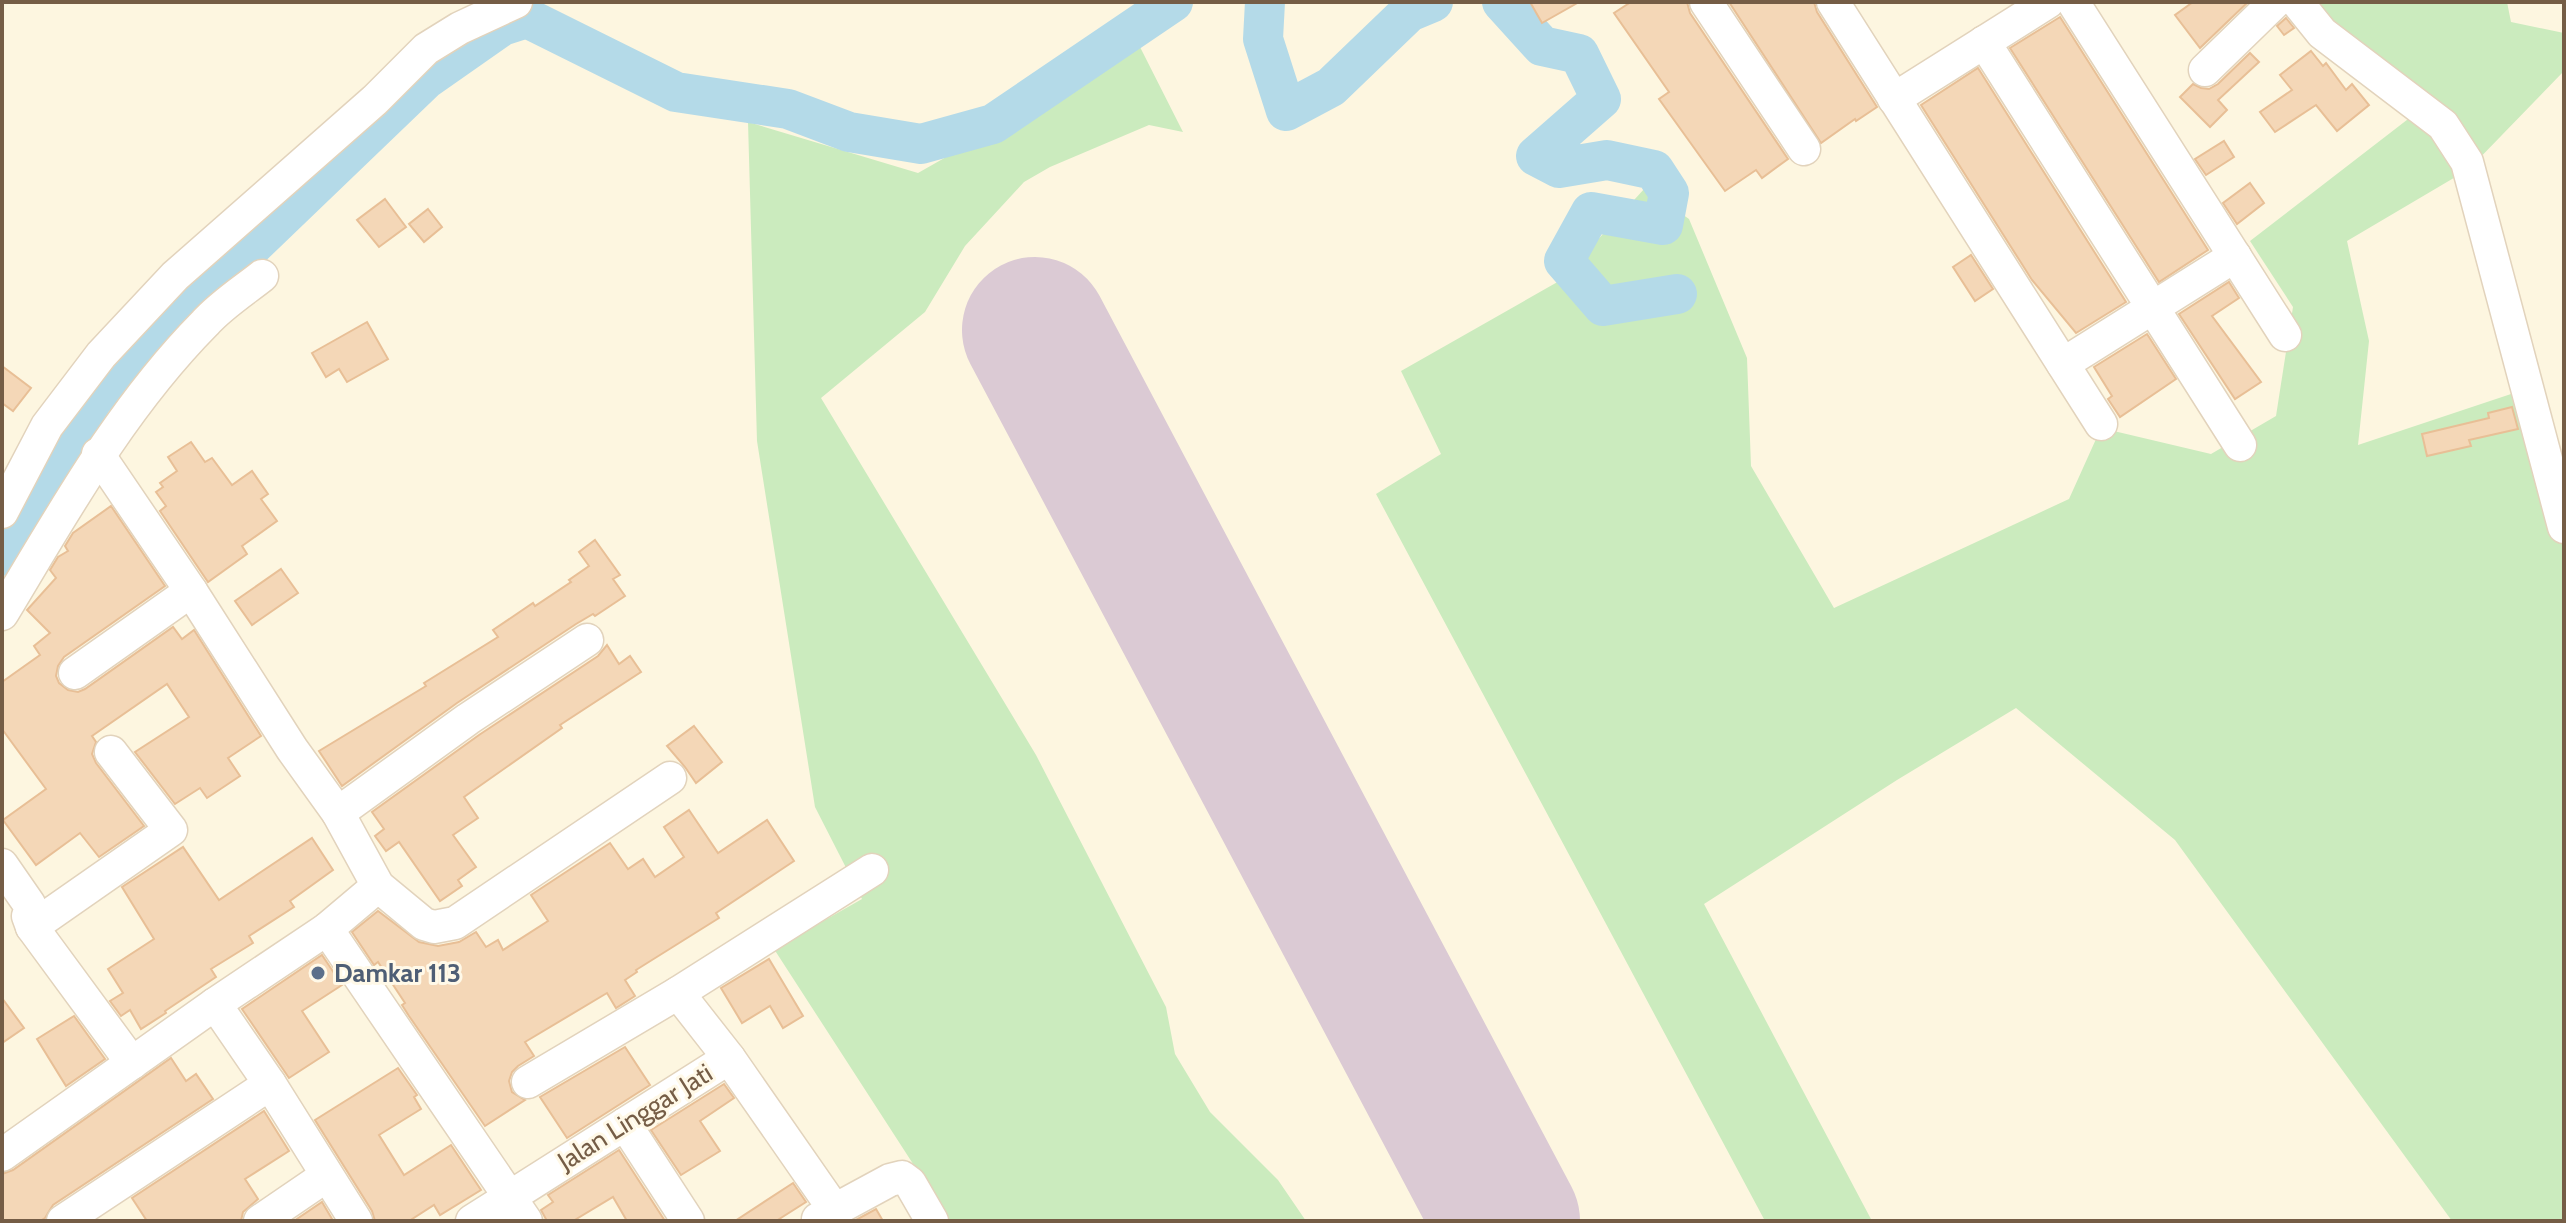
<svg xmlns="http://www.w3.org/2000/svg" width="2566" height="1223" font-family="Cabin,sans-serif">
<rect width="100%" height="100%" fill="#fdf6e0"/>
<!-- green -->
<g fill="#cbebbe">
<polygon points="2292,2 2507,2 2511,22 2564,33 2564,71 2469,169 2347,241 2369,341 2358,445 2526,389 2564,526 2564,1221 2452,1221 2175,840 2016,708 1897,780 1704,904 1872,1221 1765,1221 1376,494 1441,454 1401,371 1561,280 1645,188 1689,219 1747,358 1751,466 1834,608 2069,499 2101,428 2211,454 2276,416 2293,307 2250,241 2425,106"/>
<polygon points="1140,47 1183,132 1149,125 1050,167 1024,182 965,246 925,312 821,398 1036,755 1166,1007 1175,1054 1210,1112 1278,1180 1306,1221 950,1221 774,949 862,899 815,807 757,441 748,122 918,173"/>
</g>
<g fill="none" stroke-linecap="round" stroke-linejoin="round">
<!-- river -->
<g stroke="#b4dae8" stroke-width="40">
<polyline points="1265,2 1263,39 1286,111 1331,87 1409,12 1433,2"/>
<polyline points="1502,2 1542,46 1579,54 1601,99 1536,156 1559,168 1607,160 1654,170 1669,193 1663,225 1591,212 1564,261 1603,306 1677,294"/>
<polyline points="2,556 93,399 425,80 502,26 527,18 676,92 788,109 849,132 921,144 993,124 1173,2"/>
</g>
<!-- runway -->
<polyline stroke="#dbcad4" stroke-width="146" points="1035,330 1507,1221"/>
</g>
<!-- building -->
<g fill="#f4d7b7" stroke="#e8bf96" stroke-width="2">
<polygon points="1530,2 1579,2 1542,23"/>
<polygon points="1631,2 1687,2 1690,13 1788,159 1762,178 1756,170 1725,191 1659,99 1669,92 1614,13"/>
<polygon points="1729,2 1814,2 1817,12 1877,107 1856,121 1855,119 1821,143"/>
<polygon points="2193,2 2248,2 2200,48 2175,15"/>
<polygon points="2060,17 2208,250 2159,282 2010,48"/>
<polygon points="2286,18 2294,28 2284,35 2277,26"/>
<polygon points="2311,51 2323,66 2326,63 2346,90 2352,84 2369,105 2337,131 2316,105 2275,132 2260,112 2292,90 2280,75"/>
<polygon points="2250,53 2259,62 2218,100 2227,110 2210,127 2180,97 2193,84 2201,88 2209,89 2218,84"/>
<polygon points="1978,68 2126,302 2076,333 2032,280 1921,105"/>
<polygon points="2224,141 2234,157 2206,175 2195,159"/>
<polygon points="2250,183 2264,203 2237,224 2223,203"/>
<polygon points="385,199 406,227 379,247 357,220"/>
<polygon points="428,209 442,227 424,242 409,224"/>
<polygon points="1971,255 1993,289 1975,301 1953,267"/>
<polygon points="2229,282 2239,298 2212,316 2261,382 2235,399 2179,314"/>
<polygon points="367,322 388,359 347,382 339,369 326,377 312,353"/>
<polygon points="2147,334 2176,379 2120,417 2108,399 2112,396 2094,367"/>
<polygon points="2,366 31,388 13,411 2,403"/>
<polygon points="2512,407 2518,429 2469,440 2471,446 2427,456 2422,434 2489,418 2488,413"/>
<polygon points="191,442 205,462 212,458 232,485 252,471 268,494 261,499 277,521 242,546 247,554 208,582 160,511 166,506 156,492 163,487 160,483 177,471 168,457"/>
<polygon points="111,506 165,586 64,657 58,666 56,676 59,683 68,690 78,692 85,689 173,627 182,639 194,630 261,736 228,758 240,776 207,798 200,788 175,804 135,752 189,717 167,684 92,736 96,742 92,754 96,763 144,826 99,857 80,833 36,865 3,820 46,789 2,729 2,682 40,655 34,646 50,633 27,610 56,578 50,570 58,557 68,551 65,546 73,533"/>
<polygon points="595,540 620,575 613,579 625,596 595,616 593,614 576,624 457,703 342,786 319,751 426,686 424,683 498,637 493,630 533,603 535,606 571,582 569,580 589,566 579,552"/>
<polygon points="281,569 298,593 252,625 235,601"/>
<polygon points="607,645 619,664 630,656 641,672 560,725 562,728 464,797 478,818 453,835 476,867 458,880 462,886 440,901 399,842 386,851 375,836 384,829 372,812 479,735 598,656"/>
<polygon points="694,726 722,762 696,783 685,767 667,746"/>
<polygon points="689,810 718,853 767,820 794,861 716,913 719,918 636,970 637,972 625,980 635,996 616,1008 607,993 525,1042 534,1056 518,1066 512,1072 509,1081 512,1092 525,1100 485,1126 409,1016 402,1005 405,1003 378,962 374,965 352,932 378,911 419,942 438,946 459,942 476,932 486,947 498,940 503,950 548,921 531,895 610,843 628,869 643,859 655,877 684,857 664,827"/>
<polygon points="312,838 333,870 290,901 294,907 249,936 253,943 211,969 216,977 165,1011 166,1013 141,1029 130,1010 121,1016 110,1001 123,993 108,969 154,939 122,887 183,847 219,900"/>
<polygon points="322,955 342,985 302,1011 329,1052 289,1078 242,1009"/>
<polygon points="769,959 803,1016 783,1028 770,1006 742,1023 721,988"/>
<polygon points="2,998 24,1028 2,1043"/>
<polygon points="74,1016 105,1059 66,1086 37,1039"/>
<polygon points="625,1047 650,1085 567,1138 540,1097"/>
<polygon points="171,1058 186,1081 196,1074 213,1099 53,1205 45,1218 40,1221 2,1221 2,1174 13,1170"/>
<polygon points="398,1068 417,1095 414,1097 421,1109 379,1135 404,1175 451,1145 481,1190 440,1215 434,1205 409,1221 375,1221 372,1211 315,1120"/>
<polygon points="724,1084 734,1098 700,1121 720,1151 681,1175 651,1130"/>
<polygon points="264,1111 289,1151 245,1179 258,1199 243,1212 241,1221 147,1221 132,1198"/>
<polygon points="619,1150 665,1221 627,1221 613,1197 573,1221 547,1221 541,1210 553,1202 548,1195"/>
<polygon points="793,1183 806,1202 776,1221 735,1221"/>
<polygon points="322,1202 332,1219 329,1221 294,1221"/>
<polygon points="876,1209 883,1221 854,1221"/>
</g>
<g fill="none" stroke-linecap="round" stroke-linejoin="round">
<!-- minor casing -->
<g stroke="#e2d3bc" stroke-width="35">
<g id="minor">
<polyline points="1706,2 1804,149"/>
<polyline points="1833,2 2101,424"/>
<polyline points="2073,2 2285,335"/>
<polyline points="2297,2 2322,33 2443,125 2467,162 2564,527"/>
<polyline points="1984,42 2240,445"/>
<polyline points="2205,70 2275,2"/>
<polyline points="1894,99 2048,2"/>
<polyline points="2063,364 2235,256"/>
<polyline points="98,454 191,591 292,749 338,813"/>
<polyline points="2,512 47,426 101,355 175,276 375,100 426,49 460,28 516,2"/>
<path d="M2 614C63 513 121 408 205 323 221 305 243 291 262 276"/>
<polyline points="587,640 468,719 338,813 378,886 424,924 434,927 455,923 670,778"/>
<polyline points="75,673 191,591"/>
<polyline points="2,865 29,904 31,909 28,916 32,927 132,1063"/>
<polyline points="32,927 171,830 111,752"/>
<polyline points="327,929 526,1221"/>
<polyline points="678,993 729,1058 834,1209"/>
<polyline points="215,1004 270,1084 356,1221"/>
<polyline points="528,1082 678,993 872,870"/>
<polyline points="625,1124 688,1221"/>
<polyline points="2,1155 215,1004 327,929 378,886"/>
<polyline points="818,1219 890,1180 902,1177 910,1183 932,1221"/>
<polyline points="63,1221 270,1084"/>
<polyline points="260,1221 326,1176"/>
<polyline points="472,1221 729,1058"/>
</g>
</g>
<!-- minor -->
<use href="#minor" stroke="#fff" stroke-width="32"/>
</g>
<!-- markers -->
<circle fill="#5c6f8a" stroke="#fff9e8" stroke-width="3" cx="318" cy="973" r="8"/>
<g text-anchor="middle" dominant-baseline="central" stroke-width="6" stroke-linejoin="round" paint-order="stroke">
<!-- service labels -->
<g font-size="26" font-weight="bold" fill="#4e5e75" stroke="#fff9e8" text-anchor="start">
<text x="334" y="973">Damkar 113</text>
</g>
<!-- street labels -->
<g font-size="26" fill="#755d46" stroke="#fff9e8">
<text transform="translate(635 1117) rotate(-32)">Jalan Linggar Jati</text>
</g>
</g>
<!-- border -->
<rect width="2566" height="1223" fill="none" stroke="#755d46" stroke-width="8"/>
</svg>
